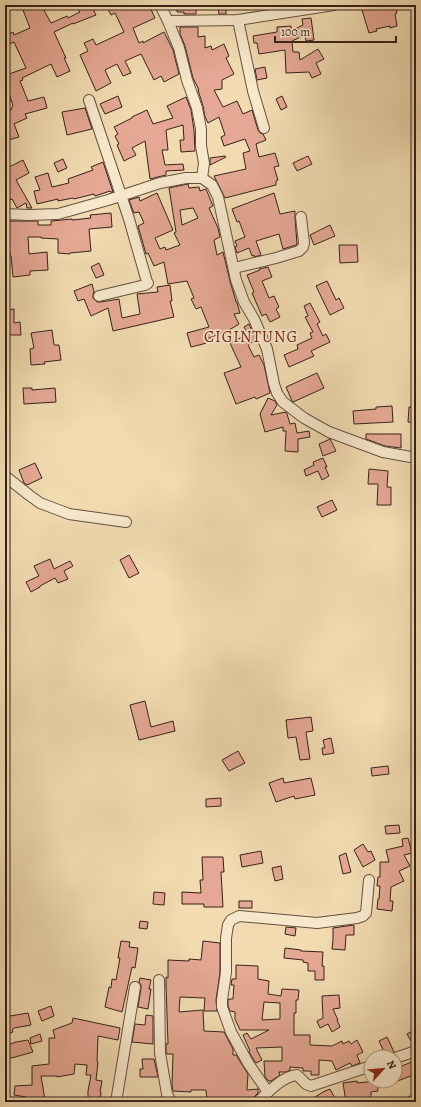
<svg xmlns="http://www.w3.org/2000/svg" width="421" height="1107" font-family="Alegreya,serif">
<rect width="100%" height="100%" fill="#f2dbb1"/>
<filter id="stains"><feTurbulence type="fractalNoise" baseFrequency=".005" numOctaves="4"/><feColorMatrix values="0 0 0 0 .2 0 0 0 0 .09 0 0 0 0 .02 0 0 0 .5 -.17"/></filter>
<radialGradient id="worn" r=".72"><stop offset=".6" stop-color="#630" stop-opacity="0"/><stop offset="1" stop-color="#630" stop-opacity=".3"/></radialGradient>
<!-- building -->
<g fill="#e5a894" stroke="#36211a" fill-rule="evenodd">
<polygon points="21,5 41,5 51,23 67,16 68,18 80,12 76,5 84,5 87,9 92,7 96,15 73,24 73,23 54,32 66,58 64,58 70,71 57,77 51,64 22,78 23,80 20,81 28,101 44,97 47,108 25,114 27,118 14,124 19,137 5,141 5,112 11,110 13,105 5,83 5,79 10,77 9,74 26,68 14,42 5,46 5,36 13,32 14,35 30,28"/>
<polygon points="106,5 149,5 155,18 133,28 139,43 143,41 143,43 164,32 173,50 179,74 164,82 161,76 154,80 141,54 125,61 131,73 123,76 117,64 105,70 111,83 96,91 80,55 88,51 84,43 93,39 96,45 124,32 115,13 111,15"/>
<polygon points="177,5 196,5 196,14 184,14 184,12 177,12"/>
<polygon points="377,5 395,5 397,13 395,14 397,26 390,28 390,26 376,29 377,31 369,33 362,10"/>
<polygon points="218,7 226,7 226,14 219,14"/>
<polygon points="311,18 314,40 306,41 305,35 292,41 293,52 299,52 300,60 318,49 324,59 316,63 321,74 312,78 309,72 286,73 285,50 259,54 257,43 254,43 253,36 277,32 277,27 291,26 291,31 303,25 302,19"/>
<polygon points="180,27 198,27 198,37 205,36 205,48 211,46 212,50 224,44 229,56 226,58 234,74 222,80 222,89 214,90 223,107 237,101 243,114 252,110 258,130 260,133 263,134 266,140 256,144 259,157 275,153 279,166 274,167 278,180 276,181 276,185 225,198 214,176 246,169 243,153 250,151 245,139 224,146 221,137 225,135 219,117 208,123 205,117 203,106 198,90 199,90 193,78 185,46 180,34"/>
<polygon points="265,67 267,78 257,80 255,69"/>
<polygon points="118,96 122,107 105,114 100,104"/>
<polygon points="282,96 287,107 281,110 276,99"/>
<polygon points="186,97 191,110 194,130 195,151 181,152 180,140 184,140 183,125 166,130 168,150 162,150 165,165 183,164 184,170 166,171 166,175 150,179 145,141 132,148 136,155 124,161 117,145 119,144 115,136 118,134 114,127 132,118 132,117 147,110 153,124 173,118 167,106"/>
<polygon points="85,108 92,129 67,135 62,112"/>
<polygon points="225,156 226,157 210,165 210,158"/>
<polygon points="308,156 312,164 297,171 293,163"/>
<polygon points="63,159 67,168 58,172 54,163"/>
<polygon points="23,160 29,173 16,180 32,208 27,208 26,203 17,208 12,199 11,200 5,190 5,169"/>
<polygon points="103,162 113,192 110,192 110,191 95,196 94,194 74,199 73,198 58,201 58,199 37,204 34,191 40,190 35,177 48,173 52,187 69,183 68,179 93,170 91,167"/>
<path d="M188 184 189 188 199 187 200 191 206 189 213 206 209 208 218 228 220 237 214 240 217 255 223 252 230 281 236 302H237V303L240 313 234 314 239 324 224 333 223 332 205 340 206 343 203 344 191 347 187 333 209 327 201 307 196 309 191 299 194 298 187 281 168 284 164 262 154 266 148 253 146 254 138 226 144 223 139 212 134 213 129 200 139 197 140 201 157 193 173 230 155 238 160 249 165 247 166 250 180 245 174 233 176 232 169 188ZM193 208 198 218 182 225 180 210Z"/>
<polygon points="274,193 280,214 295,211 295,218 297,244 296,245 283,249 279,234 256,241 261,255 254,257 254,255 252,256 249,248 237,253 235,247 237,246 235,241 245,237 239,221 237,222 232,209"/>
<polygon points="111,213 112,227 89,229 91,251 70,253 70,254 58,253 58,239 41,238 41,237 28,237 29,254 47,252 48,270 30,271 30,275 13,277 11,256 10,256 10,253 5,253 5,240 9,240 7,221 38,221 38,225 51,225 51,221 72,219 72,220 91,218 90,215"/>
<polygon points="330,225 335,236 314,245 310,235"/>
<polygon points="339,245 357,245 358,262 340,263"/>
<polygon points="99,263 104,275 96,278 91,267"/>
<polygon points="268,267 272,277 262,281 269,298 274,296 279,307 276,309 280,317 270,322 266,314 262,316 252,293 254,292 247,275 260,270 259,269"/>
<polygon points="327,281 336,300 339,298 344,308 330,315 316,286"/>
<polygon points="92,284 94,291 93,295 93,298 97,302 101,302 119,299 122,318 140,314 137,294 158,292 157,287 170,285 172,301 170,301 174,317 113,331 108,308 91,316 84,299 78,301 74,291"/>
<polygon points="310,303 320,322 317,324 323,336 326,334 330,342 311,351 314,356 289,367 284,355 298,349 297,345 312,338 310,333 313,332 305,317 308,316 304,306"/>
<polygon points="14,309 14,323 20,322 21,335 5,335 5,310"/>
<polygon points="249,324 256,340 248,345 254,357 259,355 264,365 270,393 256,399 255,397 236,404 224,373 241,367 230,343 248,334 244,327"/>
<polygon points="52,330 54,345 59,345 61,360 44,362 45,364 31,365 30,349 34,348 31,333"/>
<polygon points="317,373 324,388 293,402 292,401 286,387"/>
<polygon points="23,388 32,388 32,390 55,388 56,402 24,404"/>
<polygon points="268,398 275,401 277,405 271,415 286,412 287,414 290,424 295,423 297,433 309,431 310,437 298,439 298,452 285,451 286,431 283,431 283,427 265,432 260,414"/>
<polygon points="392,406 393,422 354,424 353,411 376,409 376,407"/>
<polygon points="409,407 416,408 416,423 408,422"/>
<polygon points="366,434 401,434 401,448 385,446 366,439"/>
<polygon points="330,439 336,451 323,456 319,444"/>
<polygon points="323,458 327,467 325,467 329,476 322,480 318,471 306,476 304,470 314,465 313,462"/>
<polygon points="35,463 42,478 27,485 24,483 19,470"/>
<polygon points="369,469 388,471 387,487 391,487 391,505 377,505 378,484 368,484"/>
<polygon points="332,500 337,510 322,517 317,507"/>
<polygon points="129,555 139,573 129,578 120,560"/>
<polygon points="50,559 54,569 70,561 73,566 64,571 68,579 58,583 55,578 40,586 40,587 31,592 26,582 39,576 34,566"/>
<polygon points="145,701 151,727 173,721 175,731 139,740 130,705"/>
<polygon points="311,717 313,731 306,732 310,759 300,760 296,737 288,738 286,720"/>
<polygon points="331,738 334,753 323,755 322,748 325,748 323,740"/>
<polygon points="238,751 245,763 229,771 222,760"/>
<polygon points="388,766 389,774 372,776 371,768"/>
<polygon points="283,778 284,783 311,778 315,795 295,799 294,796 276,802 269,783"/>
<polygon points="221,798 221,806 206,807 206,799"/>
<polygon points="399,825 400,833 386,834 385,826"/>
<polygon points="408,838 412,853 404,855 410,866 399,871 404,881 391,887 390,901 393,901 392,911 377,909 378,899 379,899 380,886 377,886 378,877 380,877 380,862 389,862 386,850 403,846 402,839"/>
<polygon points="363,844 368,852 371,851 375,860 363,867 354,850"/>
<polygon points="261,851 263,863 242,867 240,855"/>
<polygon points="346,853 351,872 343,874 339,856"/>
<polygon points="202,857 223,857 224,872 221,872 223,907 204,907 204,904 182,904 182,892 201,893 200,880 203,880"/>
<polygon points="281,866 283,879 275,881 272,868"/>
<polygon points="154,892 165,893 164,905 153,904"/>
<rect x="239" y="901" width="13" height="7"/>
<polygon points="140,921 148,922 147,929 139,928"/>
<polygon points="354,925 354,935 346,935 345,950 332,949 333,940 333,928"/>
<polygon points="286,927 296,928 295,936 285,934"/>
<polygon points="121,941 130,942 129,947 138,948 135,968 132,967 122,1012 105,1007 109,987 111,988 112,979 116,980 120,958 118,958"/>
<polygon points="203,941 220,943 220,972 216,1000 217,1011 204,1011 205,998 180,997 179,1012 203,1010 204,1031 224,1032 233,1049 233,1055 236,1055 248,1074 247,1090 258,1089 258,1093 253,1098 248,1099 248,1102 207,1102 206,1090 191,1090 191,1092 173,1091 172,1085 173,1054 167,1054 166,1052 166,1044 168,1044 166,985 166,977 168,978 168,960 189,961 189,959 201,960"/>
<polygon points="285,948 301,950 301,951 323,952 322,966 324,966 324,980 315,980 315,971 308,971 308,963 303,962 303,960 284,958"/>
<path d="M236 965 258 966V979L269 981 268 994 281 996 282 989 299 990 298 1000H296V1013H294V1035H310V1045L332 1046 342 1041 343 1044 349 1041 351 1044 357 1040 363 1052 357 1055 360 1063 352 1066 350 1063 336 1070 332 1061 319 1060V1075H311V1071H303V1068L290 1067V1070L286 1072H279L280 1075 271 1081H269L265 1077 264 1061H282V1047L256 1048 262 1060 256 1063 254 1060 249 1052 250 1051 243 1035 247 1033 251 1039 269 1030H240L235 1019V1012L230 1011 228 1006V1000L229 999H233L234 985H231L232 979H236ZM264 1002 280 1003V1019L262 1020Z"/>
<polygon points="140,978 151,980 149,989 151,989 148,1009 138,1007 141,988 141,985 139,982"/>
<polygon points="339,995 340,1008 333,1009 338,1020 337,1020 340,1027 332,1032 328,1024 320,1028 317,1021 323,1018 322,996"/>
<polygon points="5,1004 6,1004 10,1016 28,1013 31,1025 14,1028 12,1030 13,1032 5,1035"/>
<polygon points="51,1006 54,1016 42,1021 38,1011"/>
<polygon points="146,1015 153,1016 153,1044 132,1042 135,1024 145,1025"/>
<polygon points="73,1018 120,1028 118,1040 98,1036 97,1062 98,1062 96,1080 102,1081 100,1092 101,1092 100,1100 88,1100 88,1091 91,1075 86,1075 87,1065 75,1064 74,1074 57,1077 57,1076 41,1076 45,1100 26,1101 26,1097 14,1095 15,1086 32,1085 32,1066 49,1064 49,1038 55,1038 53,1030 72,1023"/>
<polygon points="416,1029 416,1039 411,1041 407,1034"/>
<polygon points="40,1034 42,1041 31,1044 30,1038"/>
<polygon points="387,1037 394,1052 386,1056 379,1041"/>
<polygon points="28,1040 33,1052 8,1059 5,1046 16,1042"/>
<polygon points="142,1059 154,1059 158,1077 140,1077 140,1069 143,1069"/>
<polygon points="416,1060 416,1074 395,1082 395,1069"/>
<polygon points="357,1081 357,1083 377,1081 378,1091 371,1092 371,1098 360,1099 361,1102 346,1102 343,1083"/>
<polygon points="330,1089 337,1102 307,1102 323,1092"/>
</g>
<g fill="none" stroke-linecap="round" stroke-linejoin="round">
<!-- minor casing -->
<g stroke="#655040" stroke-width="12">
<g id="minor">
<polyline points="160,5 168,21 179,48 187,80 197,108 201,129 201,146 204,163 202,178"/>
<polyline points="238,20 253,91 264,128"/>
<polyline points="168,21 238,20 334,5"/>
<polyline points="89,100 129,219 147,282 148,283 145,285 99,296"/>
<polyline points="5,105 7,105"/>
<polyline points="5,214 29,215 58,214 108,200 160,183 186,178 202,178 212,185 218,197 236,280 244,302 254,319 267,349 274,384 277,393 283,402 304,418 329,432 383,452 416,458"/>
<polyline points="234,268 276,258 299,251 303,247 304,243 301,217"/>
<polyline points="5,476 29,495 40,503 69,514 126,522"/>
<polyline points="159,980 160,1053 167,1094 171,1102"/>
<polyline points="395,1058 416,1051"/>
<polyline points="268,1092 248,1063 231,1032 222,1007 222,1000 226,972 226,938 228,925 231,920 239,916 317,923 357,918 363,916 366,913 369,880"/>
<polyline points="116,1102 135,987"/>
<path d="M258 1102C268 1092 283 1076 297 1075L306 1084 311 1086 371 1066"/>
<polyline points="411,1102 416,1099"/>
</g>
</g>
<!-- minor -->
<use href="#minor" stroke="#f7e8cc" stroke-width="10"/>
</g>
<g text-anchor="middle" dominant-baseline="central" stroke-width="3.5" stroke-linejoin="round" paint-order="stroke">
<!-- quarter labels -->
<g font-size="16" letter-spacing="1" fill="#7a1f14" stroke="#f7e8cc">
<text x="251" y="337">CIGINTUNG</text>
</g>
</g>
<!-- margin -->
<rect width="421" height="1107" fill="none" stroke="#f2dbb1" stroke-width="20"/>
<rect x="6" y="6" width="409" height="1095" fill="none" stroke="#36211a" stroke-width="2"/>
<rect x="10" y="10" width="401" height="1087" fill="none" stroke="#36211a"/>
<!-- north arrow -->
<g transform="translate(383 1069) rotate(63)"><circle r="19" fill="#f7e8cc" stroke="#aa9885"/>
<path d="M0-3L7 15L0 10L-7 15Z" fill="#8f2418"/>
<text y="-6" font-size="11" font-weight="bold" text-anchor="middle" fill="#36211a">N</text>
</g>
<!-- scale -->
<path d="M275 36v6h121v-6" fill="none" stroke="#36211a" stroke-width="2"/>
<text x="281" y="36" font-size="12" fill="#36211a" stroke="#f7e8cc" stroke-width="3" paint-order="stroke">100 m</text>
<rect width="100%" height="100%" filter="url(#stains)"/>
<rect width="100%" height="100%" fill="url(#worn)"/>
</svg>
